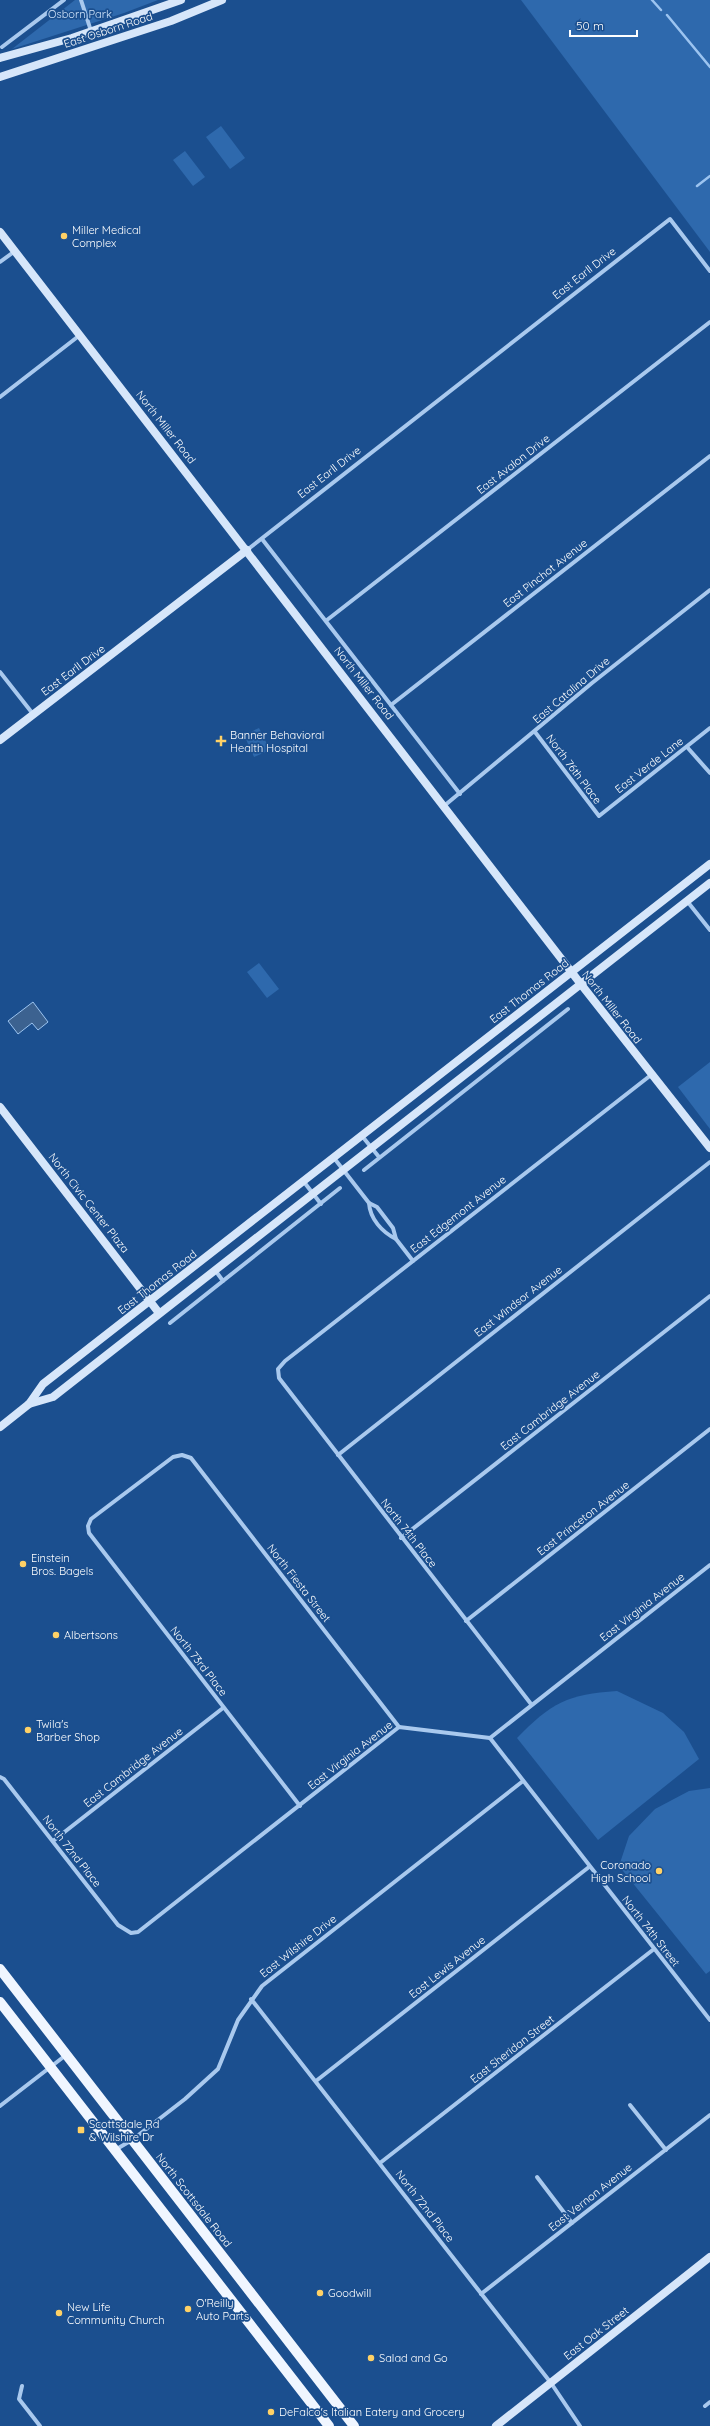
<svg xmlns="http://www.w3.org/2000/svg" width="710" height="2426" font-family="Quicksand,sans-serif">
<rect width="100%" height="100%" fill="#1b4f8f"/>
<!-- green -->
<g fill="#2e69ad">
<polygon points="75,0 158,0 124,13 12,49"/>
<polygon points="521,0 710,0 710,252"/>
<polygon points="221,126 245,158 230,169 206,137"/>
<polygon points="185,151 205,177 193,186 173,160"/>
<polygon points="259,728 270,750 254,757 244,735"/>
<polygon points="259,963 279,989 267,998 247,972"/>
<polygon points="710,1062 710,1129 678,1087"/>
<path d="M617 1691 663 1713 684 1732 699 1759 598 1840 517 1738C551 1703 568 1694 617 1691Z"/>
<polygon points="710,1788 710,1971 706,1974 619,1866 629,1836 655,1809 689,1791"/>
</g>
<!-- water -->
<polygon fill="#3c6290" stroke="#9cc4f0" points="33,1002 48,1022 38,1030 32,1023 18,1034 8,1021"/>
<g fill="none" stroke-linecap="round" stroke-linejoin="round">
<!-- stream -->
<g stroke="#9cc4f0" stroke-width="2.5">
<polyline points="652,0 661,10"/>
<polyline points="667,15 710,67"/>
<polyline points="697,186 710,176"/>
</g>
<!-- street -->
<g stroke="#a9c9ee" stroke-width="4">
<polyline points="81,0 91,31"/>
<polyline points="2,47 64,0"/>
<polyline points="0,262 15,251"/>
<polyline points="0,397 80,335"/>
<polyline points="262,539 460,794"/>
<polyline points="247,550 670,219 710,271"/>
<polyline points="327,620 710,322"/>
<polyline points="0,672 33,714"/>
<polyline points="391,705 710,456"/>
<polyline points="535,732 599,816 710,728"/>
<polyline points="687,747 710,773"/>
<polyline points="444,806 592,683 710,590"/>
<polyline points="687,901 710,930"/>
<polyline points="362,1136 379,1157"/>
<polyline points="334,1158 369,1203 377,1207 393,1228 396,1239 413,1261"/>
<polyline points="364,1170 568,1009"/>
<polyline points="304,1182 321,1204"/>
<path d="M369 1203C370 1219 382 1232 396 1239"/>
<polyline points="215,1270 223,1281"/>
<polyline points="170,1323 340,1188"/>
<polyline points="338,1455 710,1162"/>
<polyline points="401,1538 710,1296"/>
<polyline points="466,1621 710,1429"/>
<polyline points="531,1704 279,1378 278,1369 285,1361 651,1075"/>
<polyline points="490,1738 710,2020"/>
<polyline points="0,1777 4,1779 118,1925 131,1933 138,1932 399,1727 490,1738 710,1565"/>
<polyline points="300,1806 89,1533 88,1526 91,1519 173,1457 182,1455 191,1458 399,1727"/>
<polyline points="53,1841 223,1708"/>
<polyline points="251,1999 551,2383 580,2426"/>
<polyline points="316,2081 589,1867"/>
<polyline points="630,2105 666,2150"/>
<polyline points="0,2106 66,2055"/>
<polyline points="115,2150 132,2140 185,2099 218,2069 238,2020 262,1986 523,1781"/>
<polyline points="380,2163 654,1949"/>
<polyline points="537,2177 572,2223"/>
<polyline points="481,2294 710,2115"/>
<polyline points="22,2386 19,2399 40,2426"/>
<polyline points="705,2406 710,2402"/>
</g>
<!-- secondary -->
<g stroke="#d6e6fa" stroke-width="8">
<polyline points="0,58 72,38 181,0"/>
<polyline points="0,77 171,21 222,0"/>
<polyline points="0,232 580,983 710,1148"/>
<polyline points="0,740 247,550"/>
<polyline points="0,1107 159,1313"/>
<polyline points="29,1404 53,1397 710,883"/>
<polyline points="0,1427 29,1404 43,1384 710,864"/>
<polyline points="496,2426 710,2257"/>
</g>
<!-- primary -->
<g stroke="#f0f6ff" stroke-width="10">
<polyline points="0,1969 354,2426"/>
<polyline points="0,2002 329,2426"/>
</g>
</g>
<!-- markers -->
<g fill="#ffd166" stroke="#1b4f8f" stroke-width="1.5">
<circle cx="64" cy="236" r="4"/>
<path d="M219 735h4v4h4v4h-4v4h-4v-4h-4v-4h4z"/>
<circle cx="23" cy="1564" r="4"/>
<circle cx="56" cy="1635" r="4"/>
<circle cx="28" cy="1730" r="4"/>
<circle cx="659" cy="1871" r="4"/>
<rect x="77" y="2126" width="8" height="8" rx="2"/>
<circle cx="320" cy="2293" r="4"/>
<circle cx="188" cy="2309" r="4"/>
<circle cx="59" cy="2313" r="4"/>
<circle cx="371" cy="2358" r="4"/>
<circle cx="271" cy="2412" r="4"/>
</g>
<g text-anchor="middle" dominant-baseline="central" stroke-width="3.5" stroke-linejoin="round" paint-order="stroke">
<!-- park labels -->
<g font-size="11" fill="#cfe3fa" stroke="#1b4f8f">
<text x="80" y="14">Osborn Park</text>
</g>
<!-- street labels -->
<g font-size="11" fill="#fff" stroke="#1b4f8f">
<text transform="translate(108 30) rotate(-18)">East Osborn Road</text>
<text transform="translate(584 273) rotate(-38)">East Earll Drive</text>
<text transform="translate(166 427) rotate(52)">North Miller Road</text>
<text transform="translate(513 464) rotate(-38)">East Avalon Drive</text>
<text transform="translate(329 472) rotate(-38)">East Earll Drive</text>
<text transform="translate(545 573) rotate(-38)">East Pinchot Avenue</text>
<text transform="translate(73 670) rotate(-37)">East Earll Drive</text>
<text transform="translate(364 683) rotate(52)">North Miller Road</text>
<text transform="translate(571 690) rotate(-40)">East Catalina Drive</text>
<text transform="translate(649 765) rotate(-38)">East Verde Lane</text>
<text transform="translate(574 769) rotate(53)">North 76th Place</text>
<text transform="translate(529 991) rotate(-38)">East Thomas Road</text>
<text transform="translate(612 1007) rotate(52)">North Miller Road</text>
<text transform="translate(89 1203) rotate(52)">North Civic Center Plaza</text>
<text transform="translate(458 1214) rotate(-38)">East Edgemont Avenue</text>
<text transform="translate(157 1282) rotate(-38)">East Thomas Road</text>
<text transform="translate(518 1301) rotate(-38)">East Windsor Avenue</text>
<text transform="translate(550 1410) rotate(-38)">East Cambridge Avenue</text>
<text transform="translate(583 1518) rotate(-38)">East Princeton Avenue</text>
<text transform="translate(409 1533) rotate(52)">North 74th Place</text>
<text transform="translate(299 1583) rotate(52)">North Fiesta Street</text>
<text transform="translate(642 1607) rotate(-38)">East Virginia Avenue</text>
<text transform="translate(199 1661) rotate(52)">North 73rd Place</text>
<text transform="translate(350 1755) rotate(-38)">East Virginia Avenue</text>
<text transform="translate(133 1767) rotate(-38)">East Cambridge Avenue</text>
<text transform="translate(72 1851) rotate(52)">North 72nd Place</text>
<text transform="translate(651 1931) rotate(52)">North 74th Street</text>
<text transform="translate(298 1946) rotate(-38)">East Wilshire Drive</text>
<text transform="translate(447 1967) rotate(-38)">East Lewis Avenue</text>
<text transform="translate(512 2049) rotate(-38)">East Sheridan Street</text>
<text transform="translate(590 2197) rotate(-38)">East Vernon Avenue</text>
<text transform="translate(194 2200) rotate(52)">North Scottsdale Road</text>
<text transform="translate(425 2206) rotate(52)">North 72nd Place</text>
<text transform="translate(596 2333) rotate(-38)">East Oak Street</text>
</g>
<!-- poi labels -->
<g font-size="11" fill="#fff" stroke="#1b4f8f" text-anchor="start">
<text x="72" y="230">Miller Medical<tspan x="72" dy="13">Complex</tspan></text>
<text x="230" y="735">Banner Behavioral<tspan x="230" dy="13">Health Hospital</tspan></text>
<text x="31" y="1558">Einstein<tspan x="31" dy="13">Bros. Bagels</tspan></text>
<text x="64" y="1635">Albertsons</text>
<text x="36" y="1724">Twila's<tspan x="36" dy="13">Barber Shop</tspan></text>
<text x="651" y="1865" text-anchor="end">Coronado<tspan x="651" dy="13">High School</tspan></text>
<text x="89" y="2124">Scottsdale Rd<tspan x="89" dy="13">&amp; Wilshire Dr</tspan></text>
<text x="328" y="2293">Goodwill</text>
<text x="196" y="2303">O'Reilly<tspan x="196" dy="13">Auto Parts</tspan></text>
<text x="67" y="2307">New Life<tspan x="67" dy="13">Community Church</tspan></text>
<text x="379" y="2358">Salad and Go</text>
<text x="279" y="2412">DeFalco's Italian Eatery and Grocery</text>
</g>
</g>
<!-- scale -->
<path d="M570 30v6h67v-6" fill="none" stroke="#ffffff" stroke-width="2"/>
<text x="576" y="30" font-size="12" fill="#ffffff" stroke="#1b4f8f" stroke-width="3" paint-order="stroke">50 m</text>
</svg>
